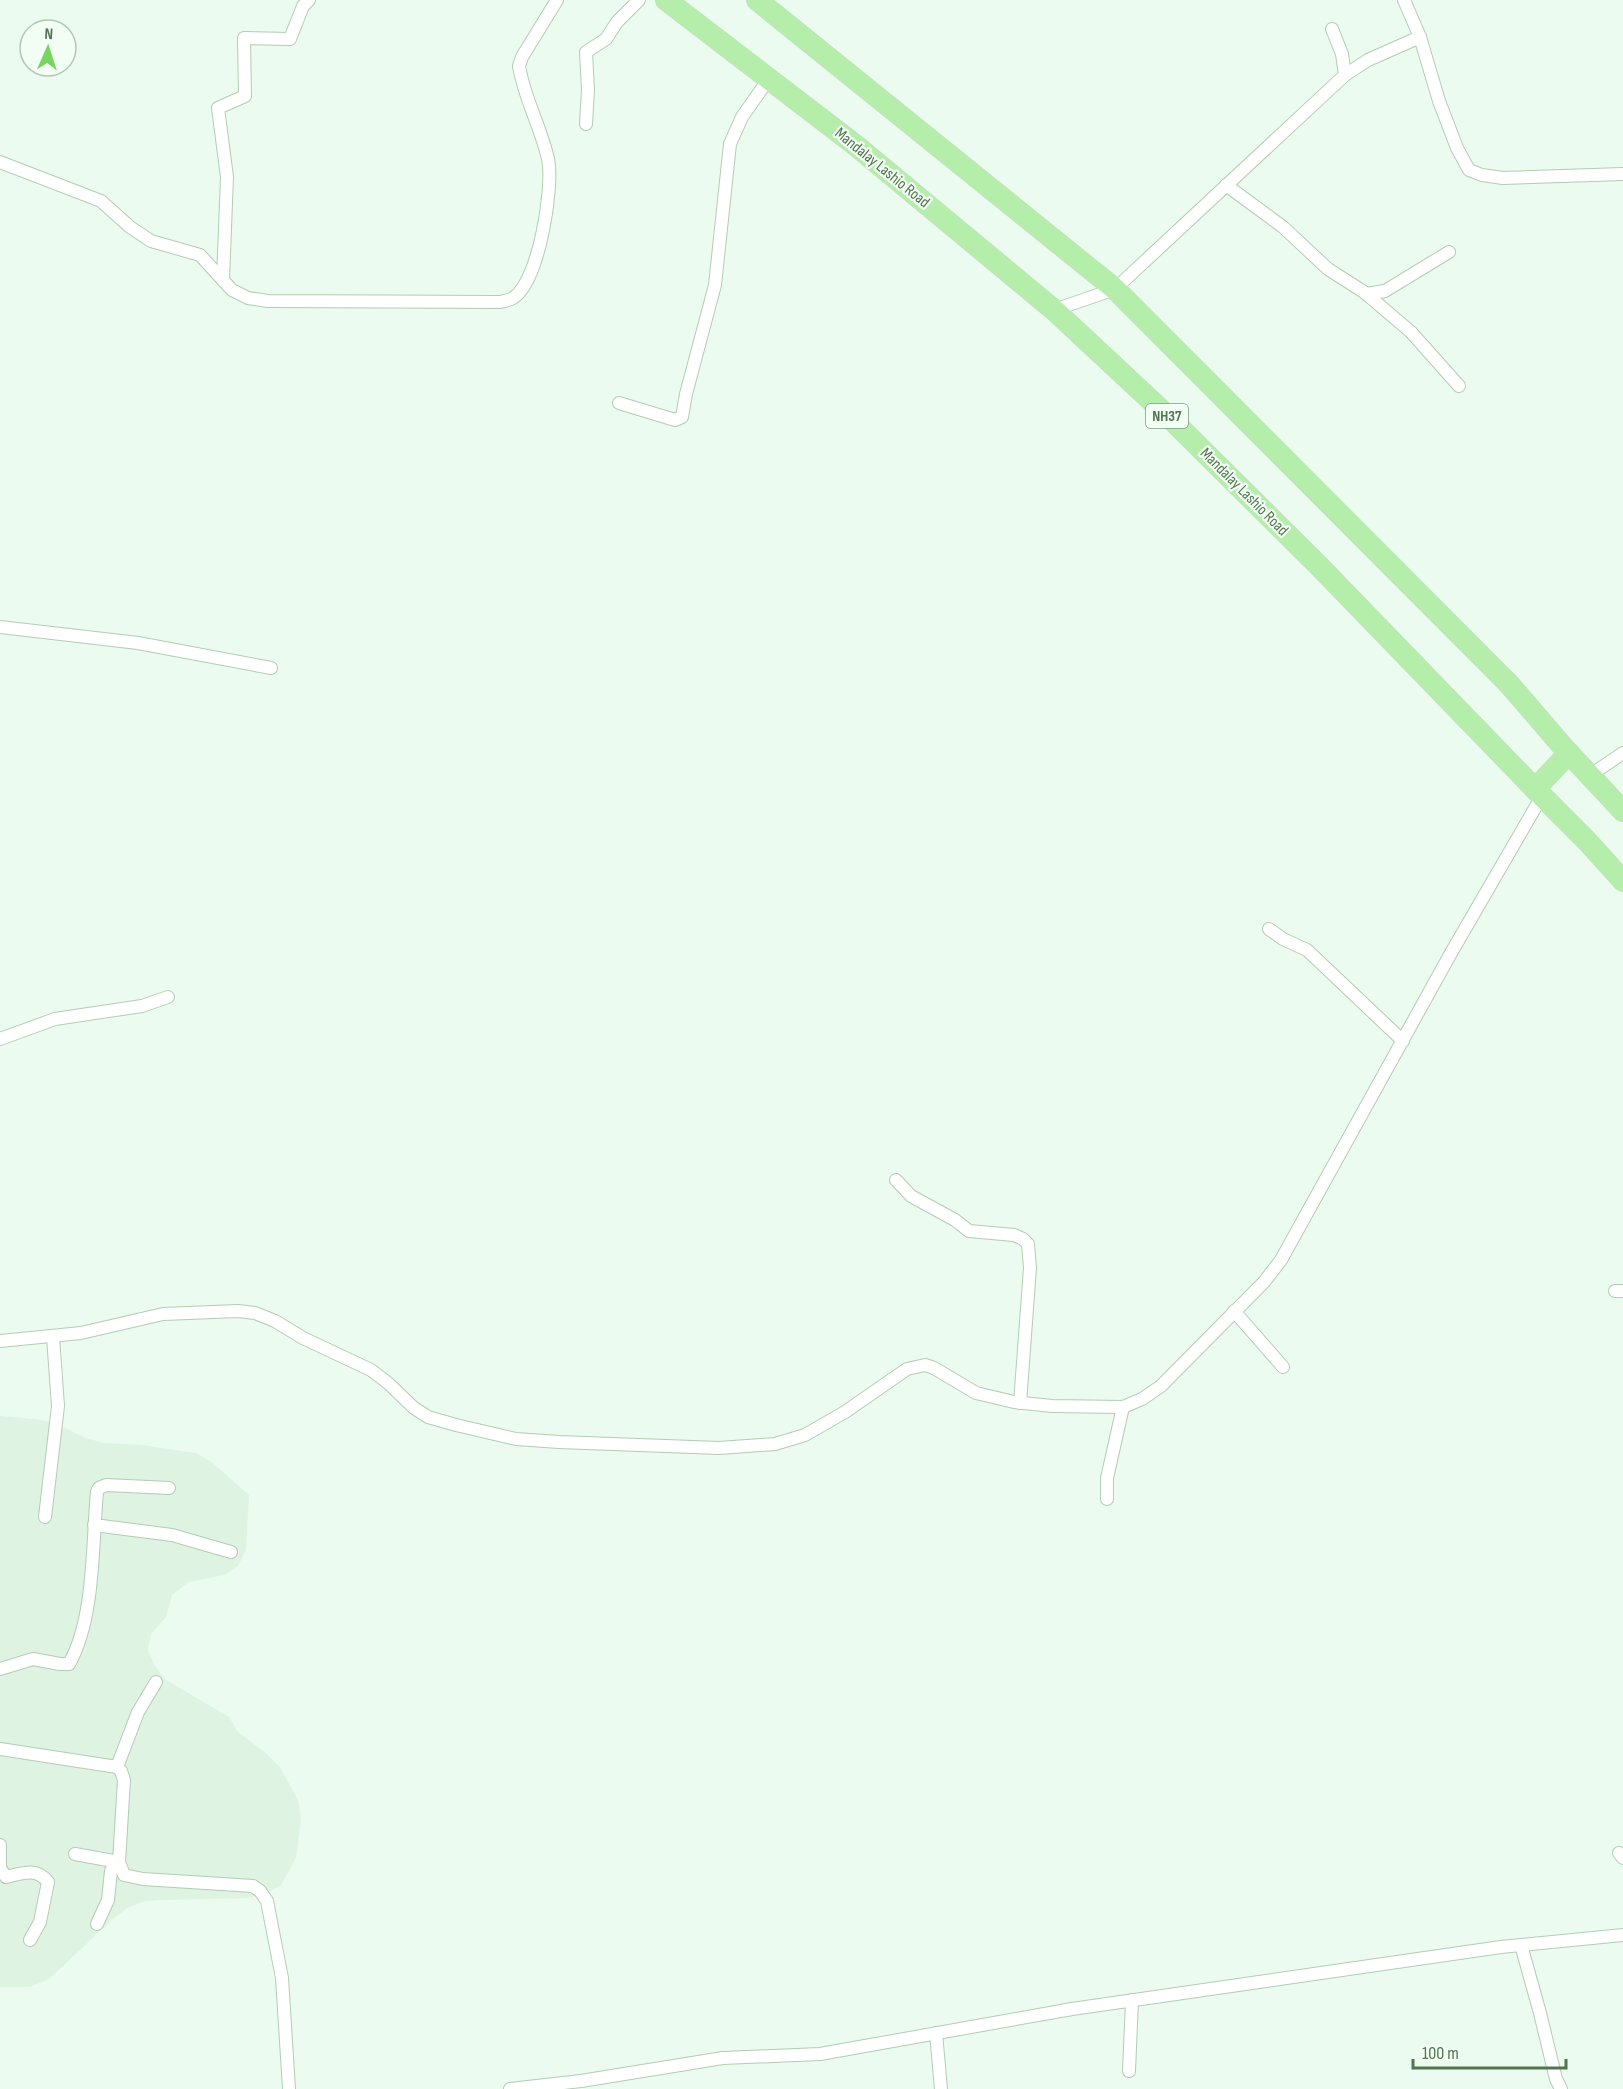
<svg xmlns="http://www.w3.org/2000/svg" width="1623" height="2089" font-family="'Sofia Sans Condensed',sans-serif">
<rect width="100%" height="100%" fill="#ecfbef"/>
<!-- residential -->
<polygon fill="#def3e1" points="0,1416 36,1419 55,1423 86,1438 104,1443 141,1445 196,1453 213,1463 249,1495 246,1550 238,1566 224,1575 189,1582 172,1595 166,1617 151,1634 148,1650 155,1666 166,1680 229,1717 238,1732 267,1754 280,1767 298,1800 301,1819 296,1858 281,1885 265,1894 247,1898 161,1900 145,1901 129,1907 114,1918 49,1979 30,1987 0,1987"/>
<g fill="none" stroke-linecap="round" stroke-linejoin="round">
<!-- street casing -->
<g stroke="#b3ccb3" stroke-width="14">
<g id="street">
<polyline points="1404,0 1420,37"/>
<polyline points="1332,29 1342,54 1345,75"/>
<polyline points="586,124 588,90 586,52 606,39 617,22 639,0"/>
<path d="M0 162 101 201 130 227 151 241 200 255 232 290 248 298 268 301 500 302C504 301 510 300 513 298 539 282 554 187 548 159 541 127 524 98 519 66L522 57 557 0"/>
<polyline points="1226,185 1283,227 1328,269 1364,292 1411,332 1459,386"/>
<polyline points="223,280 227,177 218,108 245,96 244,38 290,39 303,6 309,0"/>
<polyline points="1366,294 1385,291 1449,252"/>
<polyline points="1054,310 1115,289 1345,75 1368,60 1420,37 1439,101 1457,148 1469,170 1482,175 1503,178 1623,174"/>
<polyline points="619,403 675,420 682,417 686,394 715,285 730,144 742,117 768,80"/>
<polyline points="0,627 138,643 271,668"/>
<polyline points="1589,776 1623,753"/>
<polyline points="1269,929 1283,939 1307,950 1403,1041"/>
<polyline points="0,1039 55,1019 142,1006 168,997"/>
<polyline points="896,1180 911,1196 955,1220 969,1231 1014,1235 1023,1239 1028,1244 1030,1268 1020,1403"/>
<polyline points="1615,1291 1623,1291"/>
<polyline points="1234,1311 1283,1367"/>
<polyline points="0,1341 81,1333 163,1314 238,1311 255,1313 275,1321 303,1338 371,1370 388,1383 414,1408 428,1417 456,1425 516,1439 559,1442 719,1448 775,1444 805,1435 845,1412 907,1369 925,1365 934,1368 976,1393 1014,1402 1052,1406 1123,1407 1142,1399 1161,1386 1264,1282 1281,1260 1451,953 1542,796"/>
<polyline points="1107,1499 1107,1478 1123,1407"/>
<polyline points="45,1517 58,1406 53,1337"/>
<polyline points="94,1525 172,1535 231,1552"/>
<path d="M0 1669 33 1659 60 1664H69C95 1618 92 1545 97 1492L99 1488 106 1485 169 1488"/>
<polyline points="0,1749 117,1767 121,1771 124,1780 119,1862 124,1875 143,1879 253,1886 260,1891 267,1901 282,1978 289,2089"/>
<polyline points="117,1767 138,1712 156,1682"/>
<polyline points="0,1845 0,1866"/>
<polyline points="1619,1853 1623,1858"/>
<polyline points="75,1854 119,1862"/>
<path d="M0 1868 6 1877C22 1873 37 1867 48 1882L40 1922 30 1940"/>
<polyline points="97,1924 108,1900 111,1871 116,1861"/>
<polyline points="1521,1945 1540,2013 1556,2079 1561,2089"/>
<polyline points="936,2033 941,2089"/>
<polyline points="1129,2071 1132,2000"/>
<polyline points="510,2089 581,2081 723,2058 820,2054 1072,2009 1501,1947 1623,1935"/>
</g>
</g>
<!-- highway casing -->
<g stroke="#cfd8ce" stroke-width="22">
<g id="highway">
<polyline points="666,0 854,144 1054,310 1173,421 1319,566 1535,789 1587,841 1623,881"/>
<polyline points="757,0 1115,289 1509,684 1564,748 1623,811"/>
<polyline points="1535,789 1569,753"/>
</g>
</g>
<!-- street -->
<use href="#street" stroke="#fff" stroke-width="12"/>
<!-- highway -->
<use href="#highway" stroke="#b5edab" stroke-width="21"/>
</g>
<g text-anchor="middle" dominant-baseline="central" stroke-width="4.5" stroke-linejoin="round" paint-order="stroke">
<!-- shield labels -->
<rect fill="#f2fdf4" stroke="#839c82" stroke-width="1.5" x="1146" y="404" width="42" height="24" rx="4.5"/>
<g font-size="15" font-weight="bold" fill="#547351">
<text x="1167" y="416">NH37</text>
</g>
<!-- street labels -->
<g font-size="16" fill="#547351" stroke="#f2fdf4">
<text transform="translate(882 168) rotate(39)">Mandalay Lashio Road</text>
<text transform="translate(1244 492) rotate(45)">Mandalay Lashio Road</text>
</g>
</g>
<!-- north arrow -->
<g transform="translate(48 48) rotate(3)"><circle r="28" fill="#f2fdf4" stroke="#b3c6b3" stroke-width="1.5"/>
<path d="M0-4.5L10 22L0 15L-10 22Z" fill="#78d561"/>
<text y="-9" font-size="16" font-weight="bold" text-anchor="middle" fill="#547351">N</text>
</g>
<!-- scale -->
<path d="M1413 2059v9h153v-9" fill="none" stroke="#547351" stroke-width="3"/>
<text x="1422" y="2059" font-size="18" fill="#547351" stroke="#f2fdf4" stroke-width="4.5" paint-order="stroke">100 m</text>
</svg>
